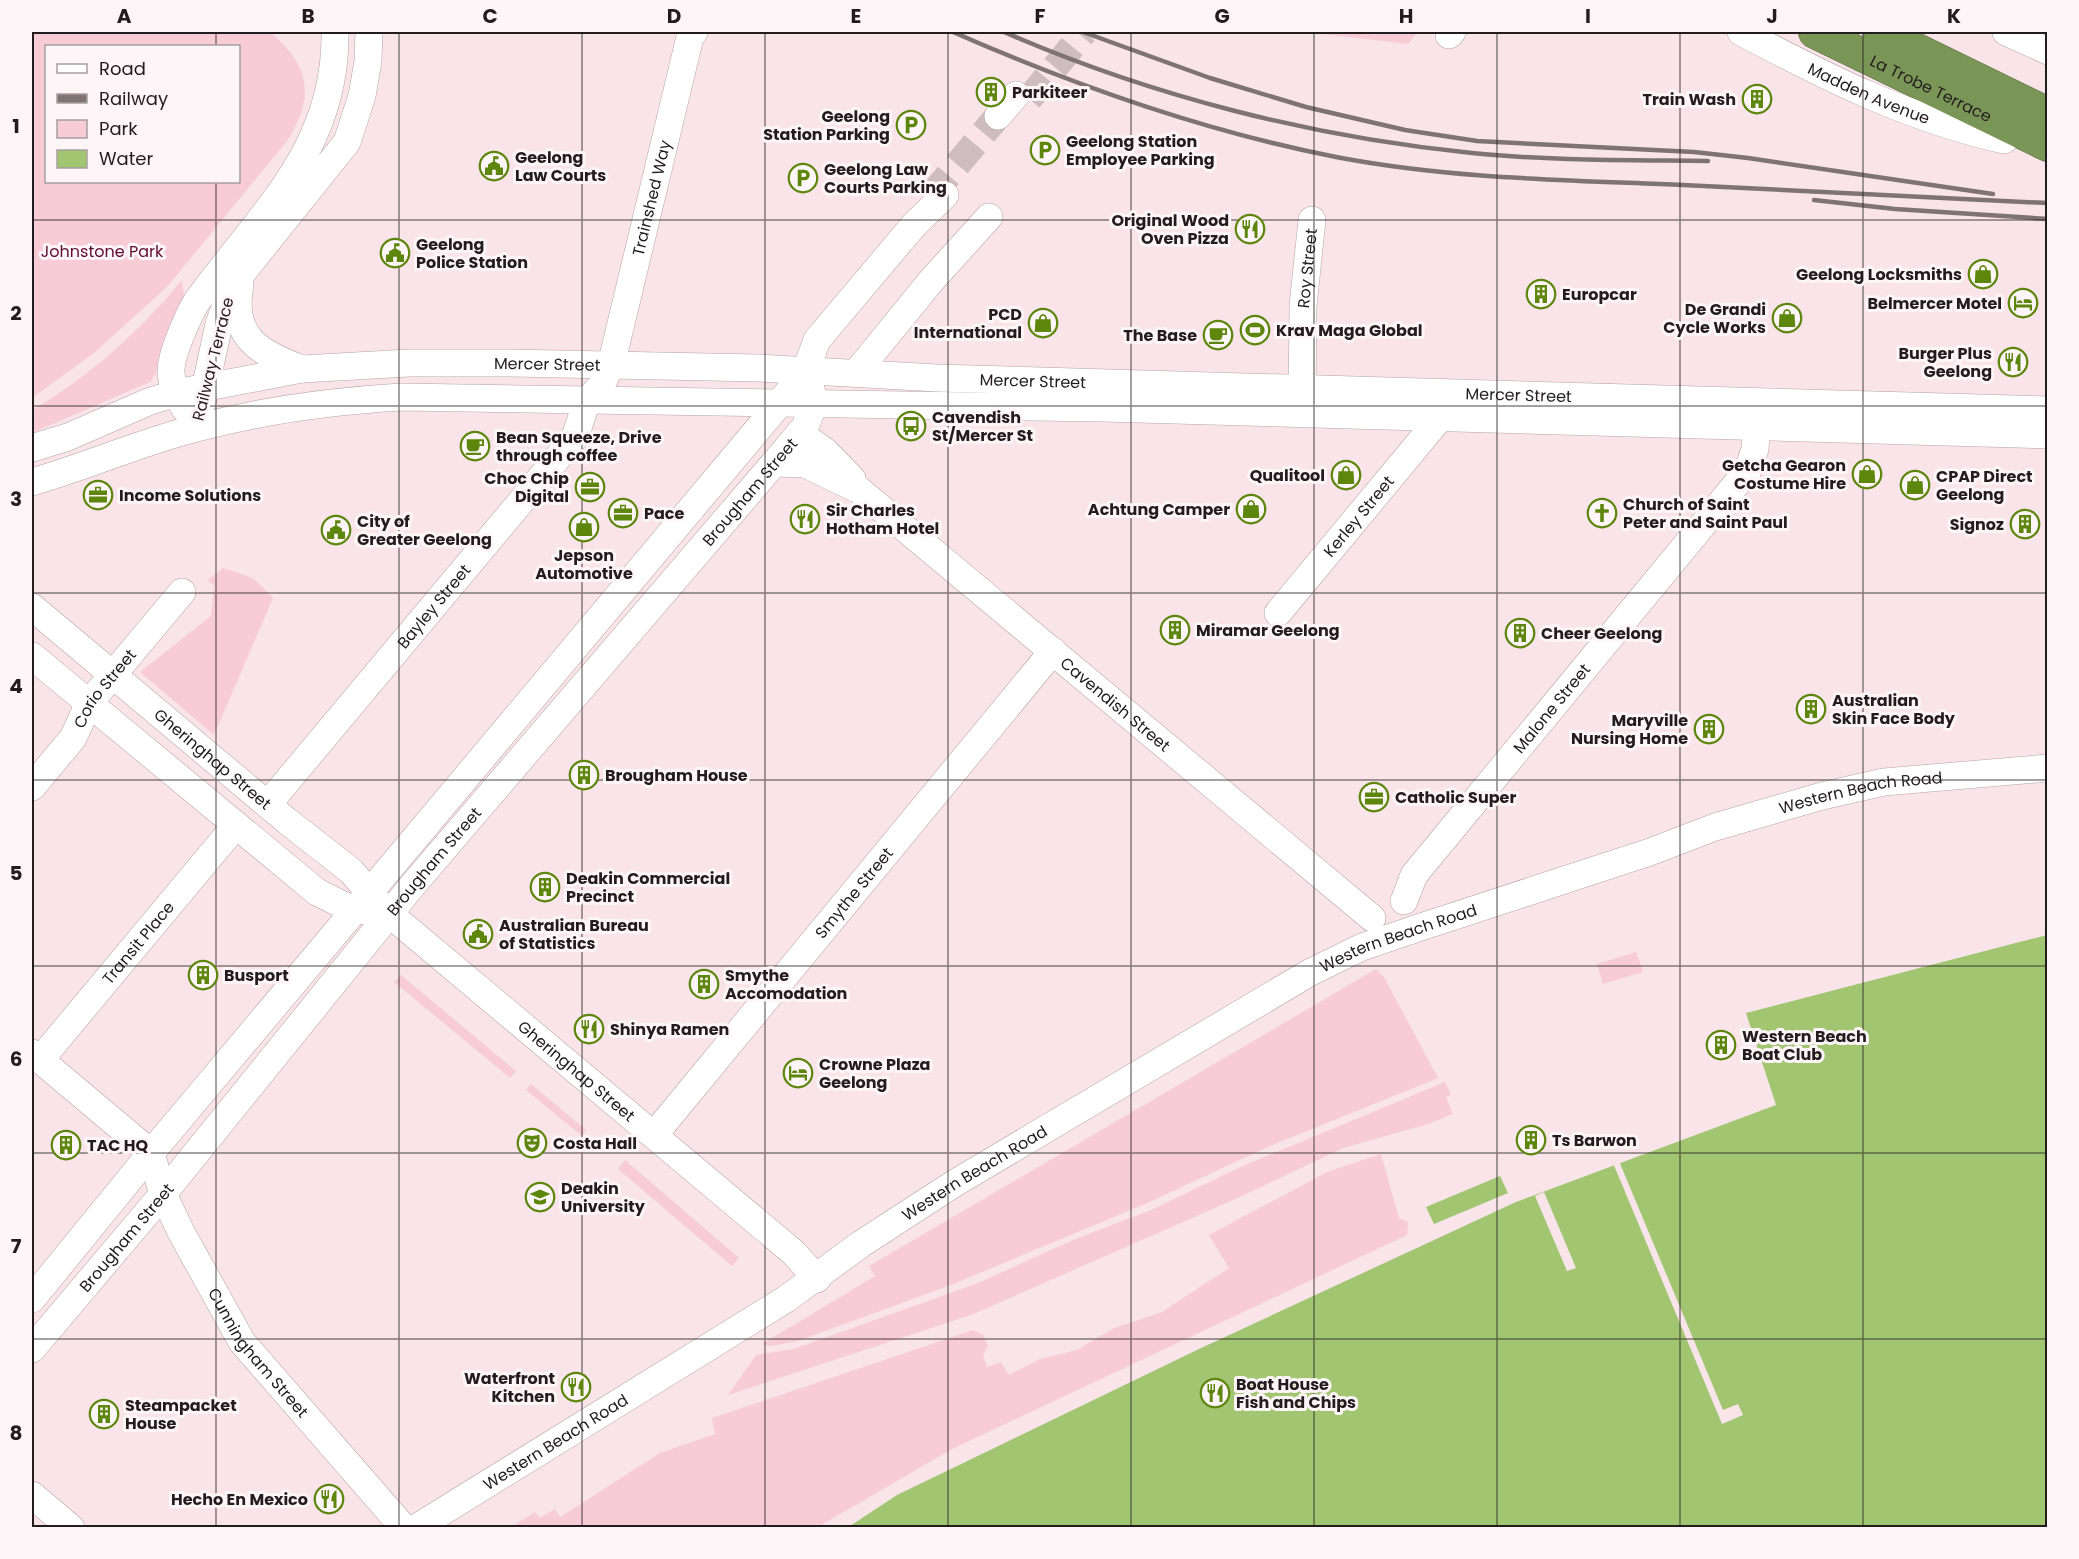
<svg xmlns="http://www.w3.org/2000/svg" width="2079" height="1559" font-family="Poppins,sans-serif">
<rect width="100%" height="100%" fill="#f8e4e9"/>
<!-- green -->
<g fill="#f8ccd7" fill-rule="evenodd">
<path d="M32 32H270C311 66 315 97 287 141L167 287 94 353 32 398ZM46 46H238V182H46Z"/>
<polygon points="1306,32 1370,32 1374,35 1378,32 1418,32 1408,44"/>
<path d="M182 280 185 304 159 369 150 382 32 433V410C89 377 140 331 182 280Z"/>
<polygon points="223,568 253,578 273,598 214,735 140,672 211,616 214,586 208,580"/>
<polygon points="1636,952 1643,972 1603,984 1597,964"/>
<polygon points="1376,969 1384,977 1438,1078 1270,1146 1145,1204 951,1285 795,1342 770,1346 762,1344 875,1276 869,1266"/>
<polygon points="401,975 516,1071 510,1078 394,982"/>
<polygon points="1445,1082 1451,1095 1446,1097 1453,1114 1428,1124 1343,1148 1240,1197 971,1315 728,1395 756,1355 794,1349 978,1283 1073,1240 1151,1210 1245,1165"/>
<polygon points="531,1084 586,1130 582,1136 526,1090"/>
<polygon points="1381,1154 1399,1218 1408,1222 1407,1235 952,1449 818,1527 511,1527 535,1512 539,1518 555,1509 560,1517 660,1453 715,1434 712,1418 973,1330 983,1335 988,1346 983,1355 987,1367 1001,1362 1009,1375 1040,1359 1077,1350 1114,1328 1162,1312 1229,1268 1209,1235 1327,1172"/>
<polygon points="625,1160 739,1258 732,1266 618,1169"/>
</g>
<!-- water -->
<g fill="#a1c571">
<polygon points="2047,935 2047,1527 847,1528 897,1495 1199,1349 1516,1202 1776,1105 1746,1013"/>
<polygon points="1500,1176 1508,1193 1434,1224 1426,1207"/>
</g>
<!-- pier -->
<g fill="#f8e4e9">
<polygon points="1619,1161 1723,1410 1738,1404 1743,1415 1722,1424 1613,1163"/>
<polygon points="1544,1192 1576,1268 1567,1271 1535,1196"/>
</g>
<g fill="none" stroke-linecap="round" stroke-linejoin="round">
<!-- minor-tunnel -->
<g stroke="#cdbcc0" stroke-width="27" stroke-dasharray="27 14" stroke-linecap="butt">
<polyline points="1029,99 1084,32"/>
<polyline points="931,196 998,116"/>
</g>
<!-- minor casing -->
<g stroke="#b5a2a7" stroke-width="28">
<g id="minor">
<path id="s1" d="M1741 32C1826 77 1909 119 2004 140"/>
<polyline points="2006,32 2048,51"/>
<polyline points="1449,35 1452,32"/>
<polyline points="998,116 1016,95"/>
<path d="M240 285C230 337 259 353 302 369"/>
<polyline points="856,373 931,281 989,217"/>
<polyline points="202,403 219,324 234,283 347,142 362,96 368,61 369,32"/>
<path id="s2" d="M1302 404 1303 306 1312 220"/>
<path d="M185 409C178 398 172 386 171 373 170 356 188 316 197 301 260 214 337 149 335 32"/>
<polyline points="799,433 826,452 852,479"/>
<path id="s3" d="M32 448 68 437 148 402 176 393 302 369 409 363H510L759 368 937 378 2048 410"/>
<path id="s4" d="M775 463 805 464 859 490 1372 918"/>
<path d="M32 482C88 466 141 442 197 428 264 410 333 401 401 397L1102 408 2048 435"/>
<path id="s5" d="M32 607 287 821 351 871 382 907"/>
<path id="s6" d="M1278 613 1439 419"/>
<path id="s7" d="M32 656 317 892 349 908 387 915 398 921 794 1253 817 1279"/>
<path id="s8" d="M32 787 73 738 89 703 182 592"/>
<path id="s9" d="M268 804 575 437 587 401 601 386 611 365 690 37 694 32"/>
<path id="s10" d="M1404 901 1414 875 1748 470 1755 449 1758 410"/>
<path id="s11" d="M32 1053 151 1153 163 1194 181 1232 242 1342 404 1528"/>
<path id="s12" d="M40 1060 236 825"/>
<path id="s13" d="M654 1135 1053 651"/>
<polyline points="32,1299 151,1153 779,404 806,370 817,340 914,225 945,195"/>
<path id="s14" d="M32 1349 163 1194 412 886 805 427 814 404 811 389"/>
<polyline points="32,1495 71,1528"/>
<path id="s15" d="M416 1528 786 1299 861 1244 955 1183 1309 973 1362 947 1424 926 1650 852 1715 827 1822 796 1884 782 2048 768"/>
</g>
</g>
<!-- highway casing -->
<g stroke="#5c6b42" stroke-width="34">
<g id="highway">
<path id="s16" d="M1815 32 2048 145"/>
<polyline points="1880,32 2048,114"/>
</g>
</g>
<!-- minor -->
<use href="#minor" stroke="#fff" stroke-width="27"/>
<!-- highway -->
<use href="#highway" stroke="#7a9656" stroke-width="33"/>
<!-- rail -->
<g stroke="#807376" stroke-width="4.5">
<path d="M953 32C1076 86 1203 131 1336 157 1451 179 1566 180 1683 185 1804 190 1926 198 2048 203"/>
<path d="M1004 32C1151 96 1312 137 1472 153 1550 161 1630 160 1708 161"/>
<polyline points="1083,32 1210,78 1306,107 1405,130 1477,141 1694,152 1748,158 1993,194"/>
<polyline points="1814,200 1895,209 2048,219"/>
</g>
</g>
<!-- grid -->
<path fill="none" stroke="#231c1e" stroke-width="1.5" stroke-opacity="0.55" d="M216 32V46M399 32V1528M582 32V1528M765 32V1528M948 32V1528M1131 32V1528M1314 32V1528M1497 32V1528M1680 32V1528M1863 32V1528M216 182V1528M32 220H2048M32 406H2048M32 593H2048M32 780H2048M32 966H2048M32 1153H2048M32 1339H2048"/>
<!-- icons -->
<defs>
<g id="building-ring" transform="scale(1.5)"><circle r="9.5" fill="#fdf5f7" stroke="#5d860d" stroke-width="1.5"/><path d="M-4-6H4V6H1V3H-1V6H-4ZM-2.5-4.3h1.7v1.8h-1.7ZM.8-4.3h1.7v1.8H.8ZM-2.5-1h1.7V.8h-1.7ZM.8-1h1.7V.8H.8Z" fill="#5d860d"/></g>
<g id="parking-ring" transform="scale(1.5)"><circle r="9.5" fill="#fdf5f7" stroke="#5d860d" stroke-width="1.5"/><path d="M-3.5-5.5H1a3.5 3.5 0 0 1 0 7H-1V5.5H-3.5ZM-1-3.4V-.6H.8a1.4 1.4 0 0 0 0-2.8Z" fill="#5d860d"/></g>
<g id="civic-ring" transform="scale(1.5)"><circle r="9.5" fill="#fdf5f7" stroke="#5d860d" stroke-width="1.5"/><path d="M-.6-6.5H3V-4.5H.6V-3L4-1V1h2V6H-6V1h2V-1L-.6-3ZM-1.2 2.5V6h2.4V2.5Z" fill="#5d860d"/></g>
<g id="restaurant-ring" transform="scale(1.5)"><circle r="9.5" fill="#fdf5f7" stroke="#5d860d" stroke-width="1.5"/><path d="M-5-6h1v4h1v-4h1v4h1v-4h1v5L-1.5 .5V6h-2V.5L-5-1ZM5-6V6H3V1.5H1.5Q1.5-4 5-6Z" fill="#5d860d"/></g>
<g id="shop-ring" transform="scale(1.5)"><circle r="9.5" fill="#fdf5f7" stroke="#5d860d" stroke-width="1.5"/><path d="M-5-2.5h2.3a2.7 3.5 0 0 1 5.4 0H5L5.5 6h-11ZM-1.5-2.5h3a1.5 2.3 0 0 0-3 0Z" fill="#5d860d"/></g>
<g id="hotel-ring" transform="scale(1.5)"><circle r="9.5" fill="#fdf5f7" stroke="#5d860d" stroke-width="1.5"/><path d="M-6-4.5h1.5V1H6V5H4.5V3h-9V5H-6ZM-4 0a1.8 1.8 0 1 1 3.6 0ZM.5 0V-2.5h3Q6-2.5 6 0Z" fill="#5d860d"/></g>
<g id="stadium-ring" transform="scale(1.5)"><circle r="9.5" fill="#fdf5f7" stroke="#5d860d" stroke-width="1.5"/><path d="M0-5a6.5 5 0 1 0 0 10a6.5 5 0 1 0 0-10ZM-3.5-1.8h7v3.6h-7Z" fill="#5d860d"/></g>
<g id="cafe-ring" transform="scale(1.5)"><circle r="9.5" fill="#fdf5f7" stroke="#5d860d" stroke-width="1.5"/><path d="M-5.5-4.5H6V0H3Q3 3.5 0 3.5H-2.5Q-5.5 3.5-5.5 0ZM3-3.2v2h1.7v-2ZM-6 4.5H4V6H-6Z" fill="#5d860d"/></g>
<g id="bus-ring" transform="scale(1.5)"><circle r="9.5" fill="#fdf5f7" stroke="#5d860d" stroke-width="1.5"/><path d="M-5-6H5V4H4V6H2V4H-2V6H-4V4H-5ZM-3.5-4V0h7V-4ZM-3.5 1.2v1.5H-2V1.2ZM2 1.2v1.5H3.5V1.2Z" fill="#5d860d"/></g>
<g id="office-ring" transform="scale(1.5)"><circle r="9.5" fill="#fdf5f7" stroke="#5d860d" stroke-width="1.5"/><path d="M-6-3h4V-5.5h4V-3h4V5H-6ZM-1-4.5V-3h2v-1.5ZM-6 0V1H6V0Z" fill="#5d860d"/></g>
<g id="church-ring" transform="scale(1.5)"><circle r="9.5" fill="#fdf5f7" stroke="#5d860d" stroke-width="1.5"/><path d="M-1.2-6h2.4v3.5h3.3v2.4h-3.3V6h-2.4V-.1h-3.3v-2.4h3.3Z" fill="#5d860d"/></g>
<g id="theatre-ring" transform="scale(1.5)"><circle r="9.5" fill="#fdf5f7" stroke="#5d860d" stroke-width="1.5"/><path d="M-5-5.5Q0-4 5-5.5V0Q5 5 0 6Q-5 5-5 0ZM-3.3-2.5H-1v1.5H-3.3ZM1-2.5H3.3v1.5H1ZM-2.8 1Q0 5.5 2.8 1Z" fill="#5d860d"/></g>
<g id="university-ring" transform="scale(1.5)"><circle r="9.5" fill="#fdf5f7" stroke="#5d860d" stroke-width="1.5"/><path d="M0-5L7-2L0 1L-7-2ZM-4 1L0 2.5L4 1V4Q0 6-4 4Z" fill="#5d860d"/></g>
</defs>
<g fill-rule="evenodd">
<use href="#building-ring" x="991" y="92"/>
<use href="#building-ring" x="1757" y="99"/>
<use href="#parking-ring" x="911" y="125"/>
<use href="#parking-ring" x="1045" y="150"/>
<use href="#civic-ring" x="494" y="166"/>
<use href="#parking-ring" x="803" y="178"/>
<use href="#restaurant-ring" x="1250" y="229"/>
<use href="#civic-ring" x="395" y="253"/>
<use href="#shop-ring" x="1983" y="274"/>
<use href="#building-ring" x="1541" y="294"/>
<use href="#hotel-ring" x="2023" y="303"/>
<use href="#shop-ring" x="1787" y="318"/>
<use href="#shop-ring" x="1043" y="323"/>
<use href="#stadium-ring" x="1255" y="330"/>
<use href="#cafe-ring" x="1218" y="335"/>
<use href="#restaurant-ring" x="2013" y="362"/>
<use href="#bus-ring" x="911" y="426"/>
<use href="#cafe-ring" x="475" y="446"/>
<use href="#shop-ring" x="1867" y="474"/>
<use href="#shop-ring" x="1346" y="475"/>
<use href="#shop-ring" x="1915" y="485"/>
<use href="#office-ring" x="590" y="487"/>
<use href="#office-ring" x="98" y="495"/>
<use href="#shop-ring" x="1251" y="509"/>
<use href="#office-ring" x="623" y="513"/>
<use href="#church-ring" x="1602" y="513"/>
<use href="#restaurant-ring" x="805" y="519"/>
<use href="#building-ring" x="2025" y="524"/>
<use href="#shop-ring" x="584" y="527"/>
<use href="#civic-ring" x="336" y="530"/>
<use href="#building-ring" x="1175" y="630"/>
<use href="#building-ring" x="1520" y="633"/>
<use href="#building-ring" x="1811" y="709"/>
<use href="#building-ring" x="1709" y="729"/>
<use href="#building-ring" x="584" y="775"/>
<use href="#office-ring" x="1374" y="797"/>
<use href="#building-ring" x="545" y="887"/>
<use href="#civic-ring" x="478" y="934"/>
<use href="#building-ring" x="203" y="975"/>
<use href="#building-ring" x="704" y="984"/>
<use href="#restaurant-ring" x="589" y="1029"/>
<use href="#building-ring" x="1721" y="1045"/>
<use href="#hotel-ring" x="798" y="1073"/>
<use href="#building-ring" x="1531" y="1140"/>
<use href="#theatre-ring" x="532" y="1143"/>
<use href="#building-ring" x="66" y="1145"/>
<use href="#university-ring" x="540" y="1197"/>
<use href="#restaurant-ring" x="576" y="1387"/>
<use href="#restaurant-ring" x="1215" y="1393"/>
<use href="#building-ring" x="104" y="1414"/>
<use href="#restaurant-ring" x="329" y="1499"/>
</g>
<g text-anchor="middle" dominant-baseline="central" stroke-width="6" stroke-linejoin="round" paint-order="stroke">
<!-- street labels -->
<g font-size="16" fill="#231c1e" stroke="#fdf5f7">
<text stroke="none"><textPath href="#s16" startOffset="129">La Trobe Terrace</textPath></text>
<text stroke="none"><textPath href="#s1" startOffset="142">Madden Avenue</textPath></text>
<text stroke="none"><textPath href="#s9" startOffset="732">Trainshed Way</textPath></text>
<text stroke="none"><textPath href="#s2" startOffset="136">Roy Street</textPath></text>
<text transform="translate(213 359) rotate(-76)">Railway Terrace</text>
<text stroke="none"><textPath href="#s3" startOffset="528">Mercer Street</textPath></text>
<text stroke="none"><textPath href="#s3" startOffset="1014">Mercer Street</textPath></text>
<text stroke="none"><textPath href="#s3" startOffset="1500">Mercer Street</textPath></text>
<text stroke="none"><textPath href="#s14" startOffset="1118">Brougham Street</textPath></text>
<text stroke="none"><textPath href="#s6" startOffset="126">Kerley Street</textPath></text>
<text stroke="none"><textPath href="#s9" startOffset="258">Bayley Street</textPath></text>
<text stroke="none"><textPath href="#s8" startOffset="123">Corio Street</textPath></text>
<text stroke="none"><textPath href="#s4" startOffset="424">Cavendish Street</textPath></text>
<text stroke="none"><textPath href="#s10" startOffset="244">Malone Street</textPath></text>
<text stroke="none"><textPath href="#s5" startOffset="236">Gheringhap Street</textPath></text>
<text stroke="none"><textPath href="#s15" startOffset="1634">Western Beach Road</textPath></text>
<text stroke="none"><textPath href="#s14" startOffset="632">Brougham Street</textPath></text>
<text stroke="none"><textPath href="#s13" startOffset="314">Smythe Street</textPath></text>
<text stroke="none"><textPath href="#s15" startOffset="1148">Western Beach Road</textPath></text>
<text stroke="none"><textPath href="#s12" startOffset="153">Transit Place</textPath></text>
<text stroke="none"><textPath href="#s7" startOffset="690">Gheringhap Street</textPath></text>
<text stroke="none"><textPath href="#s15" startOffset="662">Western Beach Road</textPath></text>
<text stroke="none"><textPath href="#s14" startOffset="146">Brougham Street</textPath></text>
<text stroke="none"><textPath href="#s11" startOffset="384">Cunningham Street</textPath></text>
<text stroke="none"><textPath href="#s15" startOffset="164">Western Beach Road</textPath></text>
</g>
<!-- poi labels -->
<g font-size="16" font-weight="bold" fill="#231c1e" stroke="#fdf5f7" text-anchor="start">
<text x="1012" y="92">Parkiteer</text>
<text x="1736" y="99" text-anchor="end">Train Wash</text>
<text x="890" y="116" text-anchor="end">Geelong<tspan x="890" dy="18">Station Parking</tspan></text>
<text x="1066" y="141">Geelong Station<tspan x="1066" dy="18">Employee Parking</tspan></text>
<text x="515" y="157">Geelong<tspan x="515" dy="18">Law Courts</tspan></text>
<text x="824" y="169">Geelong Law<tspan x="824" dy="18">Courts Parking</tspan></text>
<text x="1229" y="220" text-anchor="end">Original Wood<tspan x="1229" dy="18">Oven Pizza</tspan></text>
<text x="416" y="244">Geelong<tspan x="416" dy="18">Police Station</tspan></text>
<text x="1962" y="274" text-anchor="end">Geelong Locksmiths</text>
<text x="1562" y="294">Europcar</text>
<text x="2002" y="303" text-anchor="end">Belmercer Motel</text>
<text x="1766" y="309" text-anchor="end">De Grandi<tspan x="1766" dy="18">Cycle Works</tspan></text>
<text x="1022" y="314" text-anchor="end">PCD<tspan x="1022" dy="18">International</tspan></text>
<text x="1276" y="330">Krav Maga Global</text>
<text x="1197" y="335" text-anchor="end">The Base</text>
<text x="1992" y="353" text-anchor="end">Burger Plus<tspan x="1992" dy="18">Geelong</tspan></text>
<text x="932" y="417">Cavendish<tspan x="932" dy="18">St/Mercer St</tspan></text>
<text x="496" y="437">Bean Squeeze, Drive<tspan x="496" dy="18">through coffee</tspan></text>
<text x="1846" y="465" text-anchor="end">Getcha Gearon<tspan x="1846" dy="18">Costume Hire</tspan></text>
<text x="1325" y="475" text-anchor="end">Qualitool</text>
<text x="1936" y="476">CPAP Direct<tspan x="1936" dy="18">Geelong</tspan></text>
<text x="569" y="478" text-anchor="end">Choc Chip<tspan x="569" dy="18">Digital</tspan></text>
<text x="119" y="495">Income Solutions</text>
<text x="1623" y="504">Church of Saint<tspan x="1623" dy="18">Peter and Saint Paul</tspan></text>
<text x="1230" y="509" text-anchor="end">Achtung Camper</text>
<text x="826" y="510">Sir Charles<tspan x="826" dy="18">Hotham Hotel</tspan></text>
<text x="644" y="513">Pace</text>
<text x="357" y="521">City of<tspan x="357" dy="18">Greater Geelong</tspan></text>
<text x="2004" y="524" text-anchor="end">Signoz</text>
<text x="584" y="555" text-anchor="middle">Jepson<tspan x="584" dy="18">Automotive</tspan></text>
<text x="1196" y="630">Miramar Geelong</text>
<text x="1541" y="633">Cheer Geelong</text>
<text x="1832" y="700">Australian<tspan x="1832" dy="18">Skin Face Body</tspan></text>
<text x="1688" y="720" text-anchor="end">Maryville<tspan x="1688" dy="18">Nursing Home</tspan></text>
<text x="605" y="775">Brougham House</text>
<text x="1395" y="797">Catholic Super</text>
<text x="566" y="878">Deakin Commercial<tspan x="566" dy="18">Precinct</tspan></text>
<text x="499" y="925">Australian Bureau<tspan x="499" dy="18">of Statistics</tspan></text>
<text x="224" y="975">Busport</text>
<text x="725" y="975">Smythe<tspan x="725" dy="18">Accomodation</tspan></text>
<text x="610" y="1029">Shinya Ramen</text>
<text x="1742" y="1036">Western Beach<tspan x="1742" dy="18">Boat Club</tspan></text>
<text x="819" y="1064">Crowne Plaza<tspan x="819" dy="18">Geelong</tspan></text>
<text x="1552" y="1140">Ts Barwon</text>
<text x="553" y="1143">Costa Hall</text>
<text x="87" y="1145">TAC HQ</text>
<text x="561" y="1188">Deakin<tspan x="561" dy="18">University</tspan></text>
<text x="555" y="1378" text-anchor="end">Waterfront<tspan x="555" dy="18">Kitchen</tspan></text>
<text x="1236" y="1384">Boat House<tspan x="1236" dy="18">Fish and Chips</tspan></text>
<text x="125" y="1405">Steampacket<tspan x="125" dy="18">House</tspan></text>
<text x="308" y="1499" text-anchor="end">Hecho En Mexico</text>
</g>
<!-- park labels -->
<g font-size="16" fill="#5f0c2f" stroke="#fdf5f7">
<text x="102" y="251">Johnstone Park</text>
</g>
</g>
<!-- border -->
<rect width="2079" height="1559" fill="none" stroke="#fdf5f7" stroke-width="66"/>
<!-- legend -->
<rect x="45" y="45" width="195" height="138" fill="#fdf5f7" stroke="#a69ea0" stroke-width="1.5"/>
<rect x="57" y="64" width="30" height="9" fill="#ffffff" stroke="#a69ea0" stroke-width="1.5"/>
<text x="99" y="75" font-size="18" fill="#231c1e">Road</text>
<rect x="57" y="94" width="30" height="9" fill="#807376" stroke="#a69ea0" stroke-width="1.5"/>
<text x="99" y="105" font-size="18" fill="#231c1e">Railway</text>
<rect x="57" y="120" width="30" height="18" fill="#f8ccd7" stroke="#a69ea0" stroke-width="1.5"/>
<text x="99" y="135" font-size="18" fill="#231c1e">Park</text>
<rect x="57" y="150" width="30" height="18" fill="#a1c571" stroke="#a69ea0" stroke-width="1.5"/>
<text x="99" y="165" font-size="18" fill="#231c1e">Water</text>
<rect x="33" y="33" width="2013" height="1493" fill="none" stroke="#231c1e" stroke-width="2"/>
<g font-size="20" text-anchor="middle" font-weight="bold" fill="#231c1e">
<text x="124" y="23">A</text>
<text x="308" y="23">B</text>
<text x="490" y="23">C</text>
<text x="674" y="23">D</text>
<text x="856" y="23">E</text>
<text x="1040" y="23">F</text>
<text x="1222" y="23">G</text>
<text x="1406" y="23">H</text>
<text x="1588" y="23">I</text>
<text x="1772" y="23">J</text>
<text x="1954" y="23">K</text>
<text x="16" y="133">1</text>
<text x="16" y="320">2</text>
<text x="16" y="506">3</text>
<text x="16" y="693">4</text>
<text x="16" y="880">5</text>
<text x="16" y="1066">6</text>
<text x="16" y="1253">7</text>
<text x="16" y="1440">8</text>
</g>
</svg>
